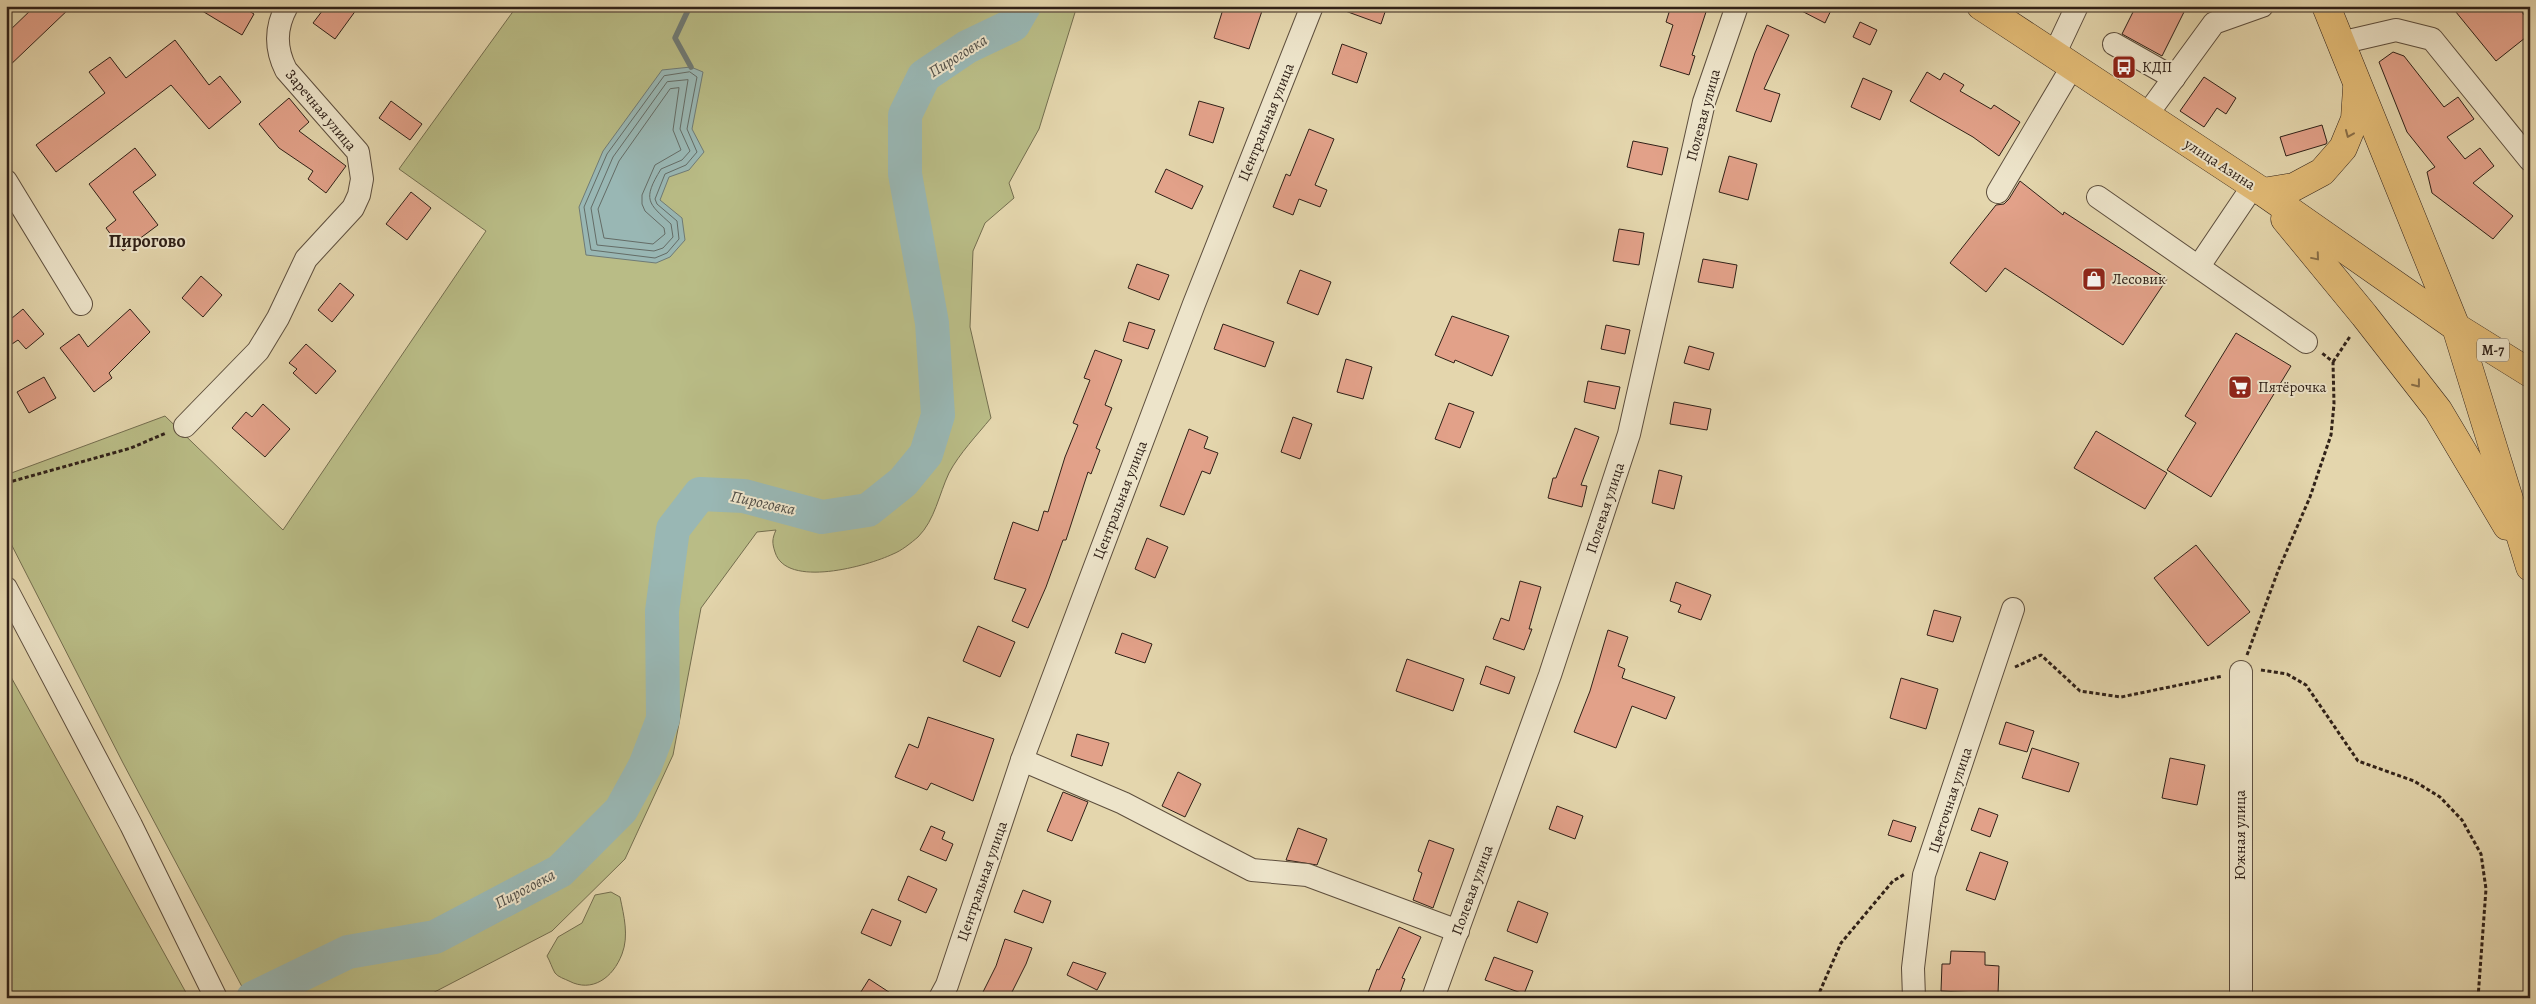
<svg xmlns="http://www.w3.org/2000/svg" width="2536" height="1004" font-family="Alegreya,serif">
<rect width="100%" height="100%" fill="#e4d6ad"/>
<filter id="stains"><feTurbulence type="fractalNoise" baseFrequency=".004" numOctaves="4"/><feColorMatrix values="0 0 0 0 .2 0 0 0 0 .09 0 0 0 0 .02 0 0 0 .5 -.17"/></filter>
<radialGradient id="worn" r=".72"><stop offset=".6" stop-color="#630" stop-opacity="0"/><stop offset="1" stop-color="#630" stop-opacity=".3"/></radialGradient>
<!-- green -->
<g fill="#b9bc86" stroke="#746e4f">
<path d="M517 6H1077L1039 129 1009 183 1014 198 985 223 973 251 970 327 991 418C977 435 959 454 949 473 939 494 935 520 918 537 911 543 901 551 893 554 868 566 786 589 775 552 772 543 772 539 776 530L757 532 701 608 673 755 625 859 552 931 423 998H248L123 763 6 534V475L165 416 283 530 486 231 399 169Z"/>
<polygon points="6,668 189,998 6,998"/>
<path d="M611 892 620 897C624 916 629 936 622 954 613 978 592 993 569 981 565 979 558 977 555 973 552 968 550 961 547 956L558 937 582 923 595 895Z"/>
</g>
<!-- water -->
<polygon fill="#99b7b4" stroke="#6f7b76" points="691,67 703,72 692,129 704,152 689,170 669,177 660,200 682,218 685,240 670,257 656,263 586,255 579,207 603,151 662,70"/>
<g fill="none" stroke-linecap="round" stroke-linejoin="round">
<!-- shore -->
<g stroke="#646c66" stroke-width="1">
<polygon points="690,72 697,77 687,129 697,152 686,165 665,174 655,199 657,204 677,221 679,239 667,253 655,258 591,250 584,207 607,154 664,76"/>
<path d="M688 80 680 129 690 151 682 160 661 169C642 200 648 203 671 224L673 237 663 248 654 251 597 245 591 208 613 157 667 82Z"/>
<polygon points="679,88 673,130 681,150 655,165 642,195 642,204 645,211 664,228 665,234 653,244 604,238 598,209 619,161 670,89"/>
</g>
<!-- stream -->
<polyline stroke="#6f7b76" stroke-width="5.5" points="690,6 675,38 691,67"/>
<!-- river -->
<polyline stroke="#99b7b4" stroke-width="34" points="253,998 348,952 435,937 560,871 621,810 645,766 663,719 662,611 673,529 700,494 744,496 822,517 868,510 903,482 926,454 938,415 932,323 905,174 905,115 924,76 967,47 1013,25 1024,6"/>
</g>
<!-- building -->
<g fill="#e2a189" stroke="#302118">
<polygon points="35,6 72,6 6,69 6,34"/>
<polygon points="194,6 241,6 254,14 242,35"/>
<polygon points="326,6 359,6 335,39 313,23"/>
<polygon points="1224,6 1248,6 1262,11 1249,49 1214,38"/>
<polygon points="1337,6 1387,6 1381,24 1337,8"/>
<polygon points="1671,6 1691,6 1706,12 1692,55 1695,56 1689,75 1660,66 1673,25 1666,22"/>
<polygon points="1792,6 1833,6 1825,23"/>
<polygon points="2136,6 2187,6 2162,56 2122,34"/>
<polygon points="2451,6 2517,6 2530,22 2530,34 2496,61"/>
<polygon points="1860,22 1877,30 1870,45 1853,37"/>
<polygon points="1767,25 1789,35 1764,89 1780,94 1771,122 1736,111 1755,53"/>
<polygon points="175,40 209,85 220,76 241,102 209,129 171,85 56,172 36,145 105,93 89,72 110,57 126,78"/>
<polygon points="1342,44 1367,53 1357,83 1332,74"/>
<polygon points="2393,52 2404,56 2444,107 2458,97 2474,119 2447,137 2465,159 2480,148 2494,166 2473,183 2513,216 2493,239 2432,193 2427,172 2435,167 2407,132 2379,62"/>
<polygon points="1927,72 1940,80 1944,73 1964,85 1960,91 1991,109 1994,105 2020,122 1999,156 1973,137 1910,101"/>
<polygon points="2204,77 2236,98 2226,114 2217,108 2204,127 2180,111"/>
<polygon points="1863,78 1892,91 1880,120 1851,107"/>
<polygon points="289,98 309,122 299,131 346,166 326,193 308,179 313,171 279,148 259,124"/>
<polygon points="391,101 422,124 410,140 379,118"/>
<polygon points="1199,101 1224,108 1213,143 1189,135"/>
<polygon points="2322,125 2327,142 2326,144 2286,156 2280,137"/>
<polygon points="1309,129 1334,139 1315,185 1327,190 1320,207 1299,199 1293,215 1273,207 1286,174 1290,176"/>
<polygon points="1633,141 1668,148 1662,175 1627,167"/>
<polygon points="135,148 156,175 133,192 158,225 123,251 106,228 116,220 89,184"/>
<polygon points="1729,156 1757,164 1748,200 1719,192"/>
<polygon points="1166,169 1203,186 1192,209 1155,192"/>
<polygon points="2020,181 2063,215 2064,212 2167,279 2123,345 2005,268 1986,292 1950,263 1996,205 2004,204 2009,199"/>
<polygon points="411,192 431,208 407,240 386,224"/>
<polygon points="1619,229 1644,233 1639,265 1613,261"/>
<polygon points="1703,259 1737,265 1733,288 1698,282"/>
<polygon points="1137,264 1169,275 1159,300 1128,288"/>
<polygon points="1300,270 1331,282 1318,315 1287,303"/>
<polygon points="201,276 222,295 203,317 182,298"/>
<polygon points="340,283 354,295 332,322 318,310"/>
<polygon points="23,309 44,334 26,349 18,340 6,348 6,323"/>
<polygon points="130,309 150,332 109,373 112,378 94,392 60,348 79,334 88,347"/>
<polygon points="1452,316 1509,336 1492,376 1455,360 1454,363 1435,355"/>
<polygon points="1129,322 1155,330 1148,349 1123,341"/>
<polygon points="1223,324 1274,342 1265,367 1214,349"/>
<polygon points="1606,325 1630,330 1625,354 1601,349"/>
<polygon points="2236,333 2291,366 2211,497 2167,470 2196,423 2185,416"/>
<polygon points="306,344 336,371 316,394 293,373 297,369 289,363"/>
<polygon points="1689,346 1714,353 1709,370 1684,363"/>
<polygon points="1095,350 1122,360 1105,405 1112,408 1096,448 1100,450 1091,474 1088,472 1066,540 1063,540 1046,587 1028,628 1012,621 1026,589 994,579 1013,522 1038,531 1044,511 1048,512 1065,457 1078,425 1073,423 1090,380 1084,378"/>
<polygon points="1346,359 1372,367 1363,399 1337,392"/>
<polygon points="44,377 56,398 29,413 17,392"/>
<polygon points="1588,381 1620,387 1615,409 1584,402"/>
<polygon points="1674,402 1711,409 1707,430 1670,424"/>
<polygon points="1449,403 1474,412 1460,448 1435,439"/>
<polygon points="263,404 290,429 265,457 232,428 246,412 252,417"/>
<polygon points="1293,417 1312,424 1300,459 1281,452"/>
<polygon points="1575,428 1599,437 1581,485 1587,486 1582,507 1548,498 1553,478 1556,478"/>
<polygon points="1189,429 1208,437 1204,448 1218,453 1210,474 1202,471 1184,515 1160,506"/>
<polygon points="2096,431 2167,473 2145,509 2074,468"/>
<polygon points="1659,470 1682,476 1674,509 1652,503"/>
<polygon points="1147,538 1168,547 1155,578 1135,569"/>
<polygon points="2196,545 2250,612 2208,646 2154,578"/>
<polygon points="1520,581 1541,587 1529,629 1532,629 1524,650 1493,639 1501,618 1509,621"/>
<polygon points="1676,582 1711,595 1701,620 1678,612 1681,605 1670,601"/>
<polygon points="1934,610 1961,617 1953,642 1927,635"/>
<polygon points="978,626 1015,642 1000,677 963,661"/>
<polygon points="1608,630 1628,637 1618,666 1625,669 1622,678 1675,697 1666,719 1632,706 1616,748 1574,732 1590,691"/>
<polygon points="1122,633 1152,644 1145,663 1115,653"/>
<polygon points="1407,659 1464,679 1453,711 1396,691"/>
<polygon points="1486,666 1515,677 1509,694 1480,684"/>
<polygon points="1901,678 1938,689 1926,729 1890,718"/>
<polygon points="928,717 994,739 973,801 931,783 927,790 895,777 909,744 918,748"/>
<polygon points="2006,722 2034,731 2027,752 1999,744"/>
<polygon points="1077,734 1109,743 1102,766 1071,756"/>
<polygon points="2032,748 2079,763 2069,792 2022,778"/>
<polygon points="2170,758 2205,765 2197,805 2162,798"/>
<polygon points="1178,772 1201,784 1185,817 1162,806"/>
<polygon points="1063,792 1088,802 1072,841 1047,831"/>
<polygon points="1557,806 1583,816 1575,839 1549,829"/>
<polygon points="1979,808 1998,815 1990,837 1971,830"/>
<polygon points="1893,820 1916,827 1911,842 1888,835"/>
<polygon points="931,826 945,832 942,839 953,844 946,861 920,850"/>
<polygon points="1298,828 1327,839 1317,865 1286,860"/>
<polygon points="1429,840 1454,849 1433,908 1413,900 1422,873 1418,871"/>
<polygon points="1980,852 2008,862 1995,900 1966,890"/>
<polygon points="908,876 937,889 926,913 898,900"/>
<polygon points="1023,890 1051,901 1043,923 1014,912"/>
<polygon points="1518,901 1548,913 1537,943 1507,931"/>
<polygon points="872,909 901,921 891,946 861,933"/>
<polygon points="1399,927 1421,937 1402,978 1405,979 1398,998 1366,998 1377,969 1379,970"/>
<polygon points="1005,939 1032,948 1026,964 1009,998 980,998 996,966"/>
<polygon points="1951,951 1985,952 1985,965 1999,966 1998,994 1941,991 1942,964 1950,964"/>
<polygon points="1494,957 1533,971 1524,994 1485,980"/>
<polygon points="1073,962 1106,973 1097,990 1067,975"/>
<polygon points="869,979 898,998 857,998"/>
</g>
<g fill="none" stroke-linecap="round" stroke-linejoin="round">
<!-- minor casing -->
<g stroke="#5d4e3d" stroke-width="24">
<g id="minor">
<polyline points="2340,43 2396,30 2432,39 2530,160"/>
<polyline points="2114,44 2174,78"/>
<polyline points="2054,55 2077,6"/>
<polyline points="2146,116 2214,23 2262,6"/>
<polyline points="6,181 81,304"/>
<polyline points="1998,192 2072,67"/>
<polyline points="2098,197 2306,342"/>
<polyline points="2199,266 2253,186"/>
<path d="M185 426 258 351 278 318 306 259 353 208 359 195 362 179 358 152 286 70C275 48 275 28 287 6"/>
<polyline points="6,588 131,825 216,998"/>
<polyline points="2241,672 2241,998"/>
<polyline points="1022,760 1123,803 1252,870 1307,875 1458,931"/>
<polyline points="940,998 947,985 1022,760 1194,304 1312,6"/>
<polyline points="1433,998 1550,675 1629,434 1704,102 1737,6"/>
<polyline points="1914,998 1913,968 1924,875 2013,609"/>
</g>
</g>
<!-- major casing -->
<g stroke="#302118" stroke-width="29">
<g id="major">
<polyline points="1981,6 2263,192 2456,327 2530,373"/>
<polyline points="2326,6 2456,327 2530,567"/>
<polyline points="2263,192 2294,187 2322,172 2343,148 2355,119 2357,88"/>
<polyline points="2285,219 2364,315 2438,410 2507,526"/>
</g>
</g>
<!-- path -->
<g stroke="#302118" stroke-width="3" stroke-dasharray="4 2.5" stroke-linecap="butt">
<polyline points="2333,362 2351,335"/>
<polyline points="6,483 131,448 166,433"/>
<polyline points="2247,655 2278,571 2310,497 2331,435 2334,404 2333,362 2322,353"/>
<polyline points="2015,667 2041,655 2080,691 2121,697 2223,676"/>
<polyline points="2261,670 2287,674 2306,685 2358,761 2414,781 2440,797 2462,820 2481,854 2486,889 2478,998"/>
<polyline points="1817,998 1841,943 1893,881 1905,874"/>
</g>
<!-- minor -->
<use href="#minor" stroke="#ede4ca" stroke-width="22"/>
<!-- major -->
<use href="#major" stroke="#e2bb76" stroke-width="28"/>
</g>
<!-- one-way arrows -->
<defs><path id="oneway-chevron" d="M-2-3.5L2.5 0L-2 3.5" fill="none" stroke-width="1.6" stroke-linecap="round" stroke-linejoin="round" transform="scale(1.25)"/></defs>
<g stroke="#896e47">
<use href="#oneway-chevron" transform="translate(2349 134) rotate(113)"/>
<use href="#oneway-chevron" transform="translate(2316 257) rotate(50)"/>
<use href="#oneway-chevron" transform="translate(2417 384) rotate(52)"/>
</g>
<!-- icons -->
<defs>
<g id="bus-square" transform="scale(1.25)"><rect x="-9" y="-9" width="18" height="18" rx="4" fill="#8f2418" stroke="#ede4ca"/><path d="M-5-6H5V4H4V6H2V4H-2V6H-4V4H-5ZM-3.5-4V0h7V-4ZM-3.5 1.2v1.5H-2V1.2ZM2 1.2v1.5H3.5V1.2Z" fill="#fff"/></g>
<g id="shop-square" transform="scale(1.25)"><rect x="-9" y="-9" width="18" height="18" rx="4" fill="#8f2418" stroke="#ede4ca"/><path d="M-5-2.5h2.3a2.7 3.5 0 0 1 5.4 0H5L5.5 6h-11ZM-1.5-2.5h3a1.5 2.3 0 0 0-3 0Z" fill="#fff"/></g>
<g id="supermarket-square" transform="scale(1.25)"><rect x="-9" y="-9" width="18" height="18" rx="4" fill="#8f2418" stroke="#ede4ca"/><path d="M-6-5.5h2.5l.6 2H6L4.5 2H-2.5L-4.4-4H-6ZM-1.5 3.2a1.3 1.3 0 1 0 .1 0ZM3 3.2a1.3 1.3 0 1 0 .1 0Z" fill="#fff"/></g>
</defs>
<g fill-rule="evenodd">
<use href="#bus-square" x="2124" y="67"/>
<use href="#shop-square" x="2094" y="279"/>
<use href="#supermarket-square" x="2240" y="387"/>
</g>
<g text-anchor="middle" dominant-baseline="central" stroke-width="4" stroke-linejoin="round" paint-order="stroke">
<!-- shield labels -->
<rect fill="#ede4ca" stroke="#695c4d" stroke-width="1" x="2477" y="338.5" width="32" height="23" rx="4"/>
<g font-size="14" font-weight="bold" fill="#302118">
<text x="2493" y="350">М-7</text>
</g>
<!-- poi labels -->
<g font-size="15" fill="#302118" stroke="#ede4ca" text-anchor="start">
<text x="2142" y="67">КДП</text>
<text x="2112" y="279">Лесовик</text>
<text x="2258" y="387">Пятёрочка</text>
</g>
<!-- street labels -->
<g font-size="15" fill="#302118" stroke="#ede4ca">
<text transform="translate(321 110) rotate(50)">Заречная улица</text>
<text transform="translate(1703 115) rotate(-75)">Полевая улица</text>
<text transform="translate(1266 122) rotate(-68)">Центральная улица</text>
<text transform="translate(2220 164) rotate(33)">улица Азина</text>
<text transform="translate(1120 500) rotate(-69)">Центральная улица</text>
<text transform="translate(1605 508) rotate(-72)">Полевая улица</text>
<text transform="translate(1950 800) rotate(-72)">Цветочная улица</text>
<text transform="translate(2240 835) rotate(-90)">Южная улица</text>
<text transform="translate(982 881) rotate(-71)">Центральная улица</text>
<text transform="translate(1472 890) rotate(-70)">Полевая улица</text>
</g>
<!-- water labels -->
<g font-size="16" font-style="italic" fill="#504e47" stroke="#ede4ca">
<text transform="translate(958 56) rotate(-32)">Пироговка</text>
<text transform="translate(763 503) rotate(12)">Пироговка</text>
<text transform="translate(525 889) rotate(-28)">Пироговка</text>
</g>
<!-- quarter labels -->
<g font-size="18" font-weight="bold" fill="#302118" stroke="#ede4ca">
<text x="147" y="241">Пирогово</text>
</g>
</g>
<!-- margin -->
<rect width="2536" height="1004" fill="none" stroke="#e4d6ad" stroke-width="25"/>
<rect x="8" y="8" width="2521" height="989" fill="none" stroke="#302118" stroke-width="2.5"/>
<rect x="12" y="12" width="2511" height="979" fill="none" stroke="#302118"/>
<rect width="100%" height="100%" filter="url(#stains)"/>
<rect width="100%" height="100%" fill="url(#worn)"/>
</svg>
